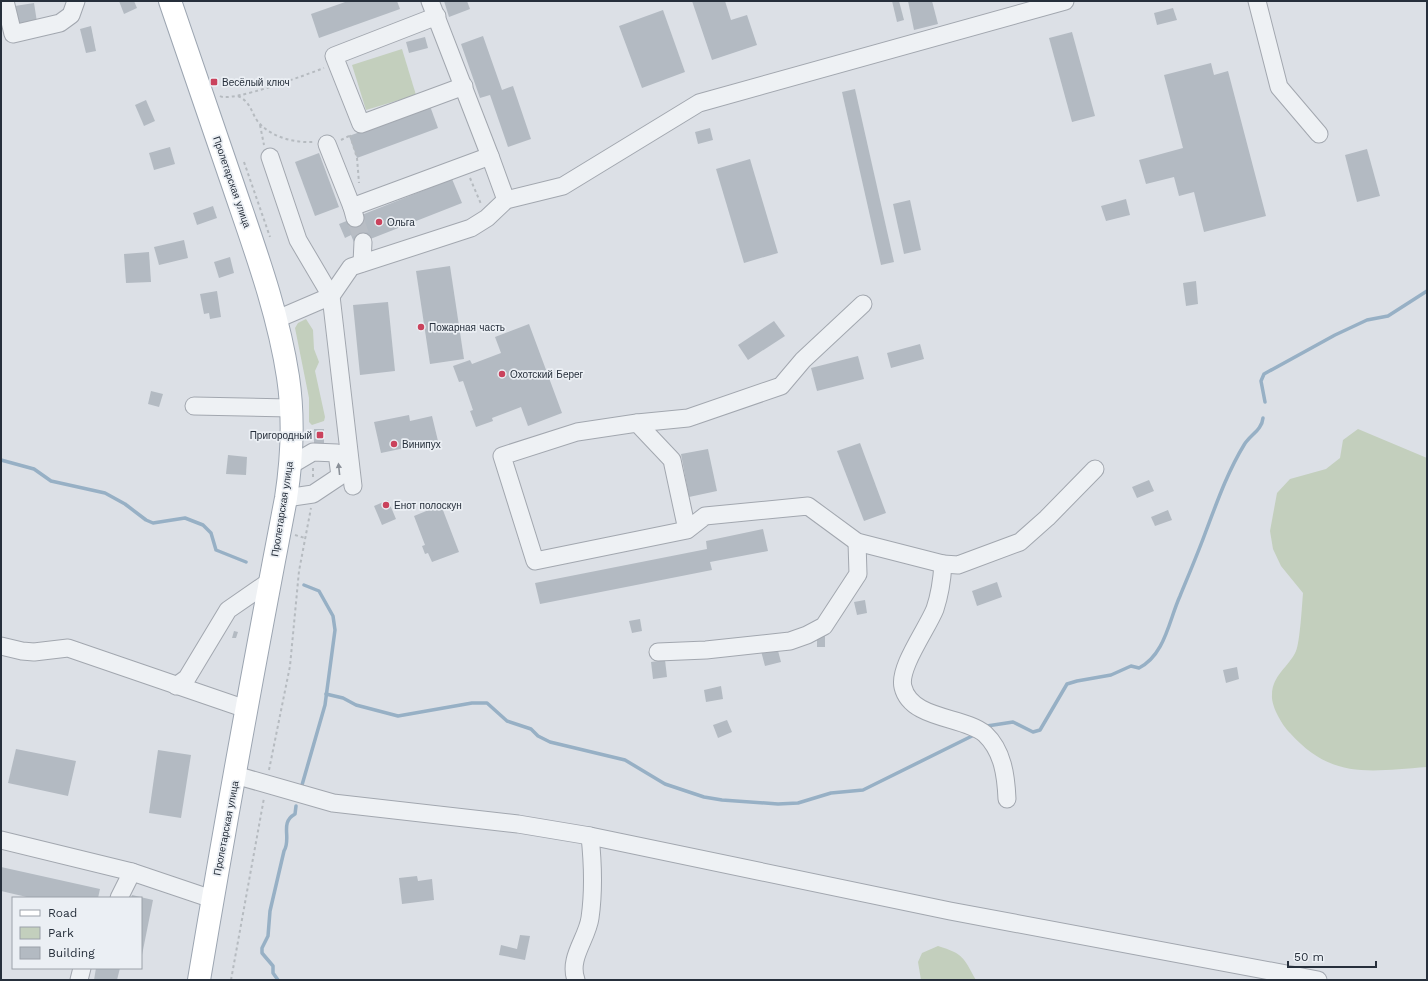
<svg xmlns="http://www.w3.org/2000/svg" width="1428" height="981" font-family="'Work Sans',sans-serif">
<rect width="100%" height="100%" fill="#dce0e6"/>
<!-- green -->
<g fill="#c3cfbd">
<polygon points="402,49 416,95 366,110 352,65"/>
<polygon points="306,319 313,330 314,349 319,362 315,371 325,417 324,421 312,425 309,422 309,398 295,328 298,323"/>
<path d="M1358 429 1427 458V767C1370 771 1332 780 1290 733 1282 725 1271 706 1272 695 1272 675 1289 667 1296 651 1300 642 1302 605 1303 593L1281 566 1273 549 1270 531 1277 493 1290 479 1326 469 1340 458 1343 440Z"/>
<path d="M938 946C964 954 963 957 976 980H921L918 962 922 953Z"/>
</g>
<g fill="none" stroke-linecap="round" stroke-linejoin="round">
<!-- stream -->
<g stroke="#97b0c5" stroke-width="3.5">
<polyline points="1265,402 1261,381 1264,374 1335,335 1367,320 1388,316 1427,291"/>
<polyline points="1,460 34,469 51,481 105,493 125,504 146,520 153,523 185,518 203,525 211,533 216,550 246,562"/>
<polyline points="326,694 343,698 356,705 398,716 472,703 487,703 507,721 531,729 538,736 550,742 625,760 665,784 704,797 722,800 778,804 798,803 831,793 863,790 974,735"/>
<path d="M987 726 1013 722 1033 732 1040 730 1067 684 1077 681 1111 675 1131 666 1139 668C1165 655 1169 620 1180 596 1189 574 1198 553 1206 531 1217 502 1228 471 1244 445 1250 435 1262 430 1263 418"/>
<polyline points="302,785 325,705 335,630 333,616 319,591 304,585"/>
<path d="M278 980 273 973V966L262 953V948L268 936 270 911 284 851C292 838 279 823 295 814L296 806"/>
</g>
</g>
<!-- building -->
<g fill="#b3bac2">
<polygon points="119,1 134,1 137,8 124,14"/>
<polygon points="348,1 397,1 400,9 319,38 311,14"/>
<polygon points="444,1 467,1 470,9 449,17"/>
<polygon points="692,1 725,1 731,20 747,15 757,45 712,60"/>
<polygon points="892,1 899,1 904,20 897,22"/>
<polygon points="908,1 932,1 938,24 914,30"/>
<polygon points="34,3 37,22 18,25 15,6"/>
<polygon points="1173,8 1177,20 1157,25 1154,13"/>
<polygon points="663,10 685,72 642,88 619,26"/>
<polygon points="91,26 96,51 86,53 80,29"/>
<polygon points="1072,32 1095,116 1072,122 1049,38"/>
<polygon points="483,36 502,90 513,86 531,139 508,147 490,95 480,98 461,44"/>
<polygon points="425,37 428,48 409,53 406,42"/>
<polygon points="1211,63 1214,75 1228,71 1266,216 1204,232 1194,192 1179,196 1174,177 1146,184 1139,160 1183,148 1164,75"/>
<polygon points="855,89 894,262 881,265 842,92"/>
<polygon points="146,100 155,121 144,126 135,105"/>
<polygon points="430,106 438,128 357,158 349,136"/>
<polygon points="710,128 713,140 698,144 695,132"/>
<polygon points="170,147 175,164 154,170 149,153"/>
<polygon points="1367,149 1380,196 1357,202 1345,155"/>
<polygon points="319,153 339,207 315,216 295,162"/>
<polygon points="750,159 778,253 744,263 716,169"/>
<polygon points="452,179 462,203 355,245 351,235 345,238 339,224"/>
<polygon points="1126,199 1130,215 1106,221 1101,206"/>
<polygon points="910,200 921,250 904,254 893,204"/>
<polygon points="213,206 217,218 197,225 193,213"/>
<polygon points="184,240 188,258 159,265 154,247"/>
<polygon points="149,252 151,282 126,283 124,254"/>
<polygon points="230,257 234,273 219,278 214,262"/>
<polygon points="450,266 464,359 430,364 416,271"/>
<polygon points="1196,281 1198,304 1186,306 1183,283"/>
<polygon points="217,291 221,317 210,319 209,313 204,314 200,294"/>
<polygon points="388,302 395,371 360,375 353,305"/>
<polygon points="774,321 785,336 748,360 738,345"/>
<polygon points="529,324 562,413 528,426 521,407 492,418 493,421 476,427 470,411 473,410 463,381 459,382 453,366 470,360 472,364 501,353 495,337"/>
<polygon points="920,344 924,359 891,368 887,353"/>
<polygon points="858,356 864,379 817,391 811,368"/>
<polygon points="151,391 163,394 159,407 148,404"/>
<polygon points="409,415 410,421 432,416 438,441 381,453 374,422"/>
<rect x="314" y="429" width="10" height="14"/>
<polygon points="860,443 886,513 864,521 837,451"/>
<polygon points="708,449 717,491 689,497 681,454"/>
<polygon points="228,455 247,457 246,475 226,474"/>
<polygon points="1149,480 1154,491 1137,498 1132,487"/>
<polygon points="388,500 396,519 382,525 374,506"/>
<polygon points="441,505 459,552 432,562 428,553 425,554 422,546 425,545 414,516"/>
<polygon points="1168,510 1172,520 1155,526 1151,517"/>
<polygon points="763,529 768,551 710,562 712,570 540,604 535,583 707,549 706,541"/>
<polygon points="997,582 1002,597 977,606 972,591"/>
<polygon points="865,600 867,613 857,615 854,602"/>
<polygon points="640,619 642,631 632,633 629,621"/>
<polygon points="234,631 238,632 236,638 232,638"/>
<rect x="817" y="635" width="8" height="12"/>
<polygon points="777,647 781,662 765,666 761,651"/>
<polygon points="665,660 667,677 653,679 651,662"/>
<polygon points="1237,667 1239,679 1226,683 1223,670"/>
<polygon points="721,686 723,699 706,702 704,690"/>
<polygon points="727,720 732,732 718,738 713,725"/>
<polygon points="16,749 76,761 68,796 8,783"/>
<polygon points="158,750 191,755 181,818 149,813"/>
<polygon points="1,867 100,889 98,898 31,898 1,891"/>
<polygon points="417,876 418,881 432,879 434,900 402,904 399,878"/>
<polygon points="132,895 153,900 142,955 141,898 131,898"/>
<polygon points="520,935 530,936 525,960 499,955 501,945 517,949"/>
<polygon points="96,968 120,968 117,980 94,980"/>
</g>
<g fill="none" stroke-linecap="round" stroke-linejoin="round">
<!-- minor-tunnel -->
<polyline stroke="#b8bdc4" stroke-width="17" stroke-dasharray="17 8" stroke-linecap="butt" points="355,218 363,242"/>
<!-- minor casing -->
<g stroke="#a2a7af" stroke-width="19">
<g id="minor">
<polyline points="5,1 13,34 60,23 71,15 76,1"/>
<polyline points="430,1 490,156"/>
<polyline points="1257,1 1279,87 1319,134"/>
<polyline points="437,16 334,56 361,124 464,86"/>
<polyline points="327,144 352,207"/>
<polyline points="270,157 298,240 331,296 353,486"/>
<polyline points="355,218 352,207 490,156 506,200"/>
<polyline points="362,263 363,242"/>
<polyline points="275,320 331,296 351,267 471,228 487,218 506,200 563,186 699,103 1065,1"/>
<polyline points="194,406 290,408"/>
<polyline points="637,423 688,418 781,386 803,360 863,304"/>
<polyline points="286,498 313,494 340,476 337,453 313,452 291,465"/>
<path d="M687 530 672 460 637 423 577 432 502 456 535 561 687 530 705 516 808 506 857 542 943 564C942 580 940 594 935 609 927 629 898 668 903 687 911 720 964 716 985 734 1003 751 1006 776 1007 799"/>
<polyline points="943,564 958,565 1020,542 1047,518 1095,469"/>
<polyline points="1,646 22,651 34,652 68,648 246,709"/>
<polyline points="658,652 706,650 790,641 807,635 824,626 858,574 857,542"/>
<polyline points="176,686 187,678 228,610 270,581"/>
<polyline points="235,775 333,803 518,824 590,836 950,911 1318,980"/>
<polyline points="1,840 132,872"/>
<polyline points="119,898 132,872 212,899"/>
<polyline points="79,980 82,968"/>
<path d="M576 980C568 958 587 939 590 918 594 890 593 864 590 836"/>
</g>
</g>
<!-- major casing -->
<g stroke="#9ca5b1" stroke-width="24">
<path id="major" d="M170 1C191 62 212 124 233 185 254 247 278 311 288 377 294 417 292 459 286 498 255 659 226 819 199 980"/>
</g>
<!-- path -->
<g stroke="#b6bbc0" stroke-width="2" stroke-dasharray="3 3" stroke-linecap="butt">
<path d="M220 96C231 103 308 74 324 68"/>
<path d="M238 96C253 103 251 116 261 125 274 138 296 143 314 142"/>
<polyline points="260,125 264,145"/>
<polyline points="350,135 357,158 359,183"/>
<polyline points="341,140 349,136"/>
<polyline points="244,162 270,237"/>
<polyline points="470,178 481,204"/>
<polyline points="313,468 313,478"/>
<polyline points="295,535 305,538"/>
<polyline points="269,770 290,666 299,571 311,508"/>
<polyline points="231,980 264,798"/>
</g>
<!-- minor -->
<use href="#minor" stroke="#eef1f4" stroke-width="17"/>
<!-- major -->
<use href="#major" stroke="#fff" stroke-width="22"/>
</g>
<!-- one-way arrows -->
<defs><path id="oneway-solid" d="M-6-.8H1V-3.2L6.5 0L1 3.2V.8H-6Z"/></defs>
<use fill="#8a9098" href="#oneway-solid" transform="translate(339 469) rotate(-96)"/>
<!-- markers -->
<g fill="#ca425c" stroke="#ebeff4" stroke-width="1.5">
<rect x="210" y="78" width="8" height="8" rx="2"/>
<circle cx="379" cy="222" r="4"/>
<circle cx="421" cy="327" r="4"/>
<circle cx="502" cy="374" r="4"/>
<rect x="316" y="431" width="8" height="8" rx="2"/>
<circle cx="394" cy="444" r="4"/>
<circle cx="386" cy="505" r="4"/>
</g>
<g text-anchor="middle" dominant-baseline="central" stroke-width="3.5" stroke-linejoin="round" paint-order="stroke">
<!-- poi labels -->
<g font-size="10" fill="#262f3b" stroke="#ebeff4" text-anchor="start">
<text x="222" y="82">Весёлый ключ</text>
<text x="387" y="222">Ольга</text>
<text x="429" y="327">Пожарная часть</text>
<text x="510" y="374">Охотский Берег</text>
<text x="312" y="435" text-anchor="end">Пригородный</text>
<text x="402" y="444">Винипух</text>
<text x="394" y="505">Енот полоскун</text>
</g>
<!-- street labels -->
<g font-size="10" fill="#262f3b" stroke="#ebeff4">
<text transform="translate(232 182) rotate(71)">Пролетарская улица</text>
<text transform="translate(282 509) rotate(-81)">Пролетарская улица</text>
<text transform="translate(226 828) rotate(-79)">Пролетарская улица</text>
</g>
</g>
<!-- border -->
<rect width="1428" height="981" fill="none" stroke="#262f3b" stroke-width="4"/>
<!-- legend -->
<rect x="12" y="897" width="130" height="72" fill="#ebeff4" stroke="#9ca2aa"/>
<rect x="20" y="910" width="20" height="6" fill="#ffffff" stroke="#9ca2aa"/>
<text x="48" y="917" font-size="12" fill="#262f3b">Road</text>
<rect x="20" y="927" width="20" height="12" fill="#c3cfbd" stroke="#9ca2aa"/>
<text x="48" y="937" font-size="12" fill="#262f3b">Park</text>
<rect x="20" y="947" width="20" height="12" fill="#b3bac2" stroke="#9ca2aa"/>
<text x="48" y="957" font-size="12" fill="#262f3b">Building</text>
<!-- scale -->
<path d="M1288 961v6h88v-6" fill="none" stroke="#262f3b" stroke-width="2"/>
<text x="1294" y="961" font-size="12" fill="#262f3b" stroke="#ebeff4" stroke-width="3" paint-order="stroke">50 m</text>
</svg>
